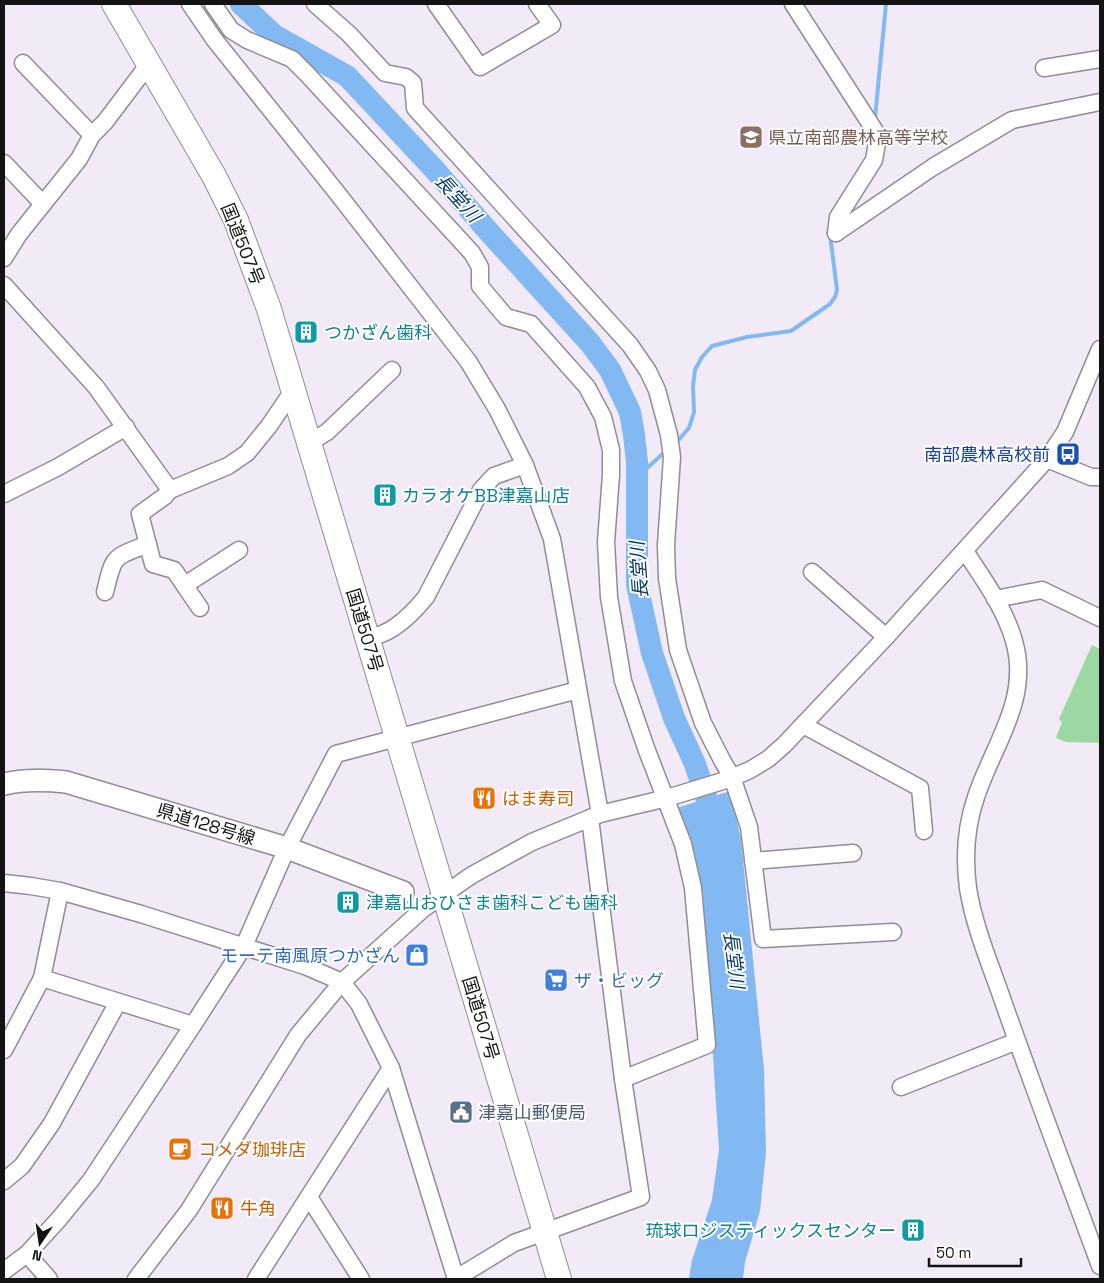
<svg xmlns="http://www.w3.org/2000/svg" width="1104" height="1283" font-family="'Space Grotesk','Noto Sans JP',sans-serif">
<rect width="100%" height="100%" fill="#f2eaf6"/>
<!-- green -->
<polygon fill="#9cd8a2" points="1092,645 1100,649 1100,743 1066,742 1056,738 1062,722 1059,719"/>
<!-- water -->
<polygon fill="#82b9f3" points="730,791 741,839 764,1070 766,1152 760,1211 745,1262 743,1279 689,1279 692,1260 712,1200 719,1150 703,898 676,808"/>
<!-- pier -->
<polygon fill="#f2eaf6" points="729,789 730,791 676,808 676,806"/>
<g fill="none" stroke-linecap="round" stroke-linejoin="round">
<!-- stream -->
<g stroke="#82b9f3" stroke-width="4">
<polyline points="875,118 886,4"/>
<polyline points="675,444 689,428 694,412 693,386 695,370 702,357 712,346 747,337 791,331 830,304 835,297 837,290 830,234"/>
<polyline points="636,478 667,450"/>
</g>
<!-- river -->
<polyline stroke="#82b9f3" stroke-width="22" points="241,4 274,35 347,76 434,169 489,232 590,343 610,370 630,412 634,435 637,462 637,585 652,653 674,718 695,764 716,827"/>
<!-- minor casing -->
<g stroke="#938b96" stroke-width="19">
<g id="minor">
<polyline points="190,4 214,39 338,194 468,361 497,409 525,465 552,539 600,814"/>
<polyline points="213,4 231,30 247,40 292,59 307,74 472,253 480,267 480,286 506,317 531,324 587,387 603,417 611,450 611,475 606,542 609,597 623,681 646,748 683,844 693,888 707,1045 623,1079"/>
<polyline points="315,4 349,34 385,73 406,77 413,83 415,108 630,345 648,371 657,390 669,435 672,457 666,545 667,578 678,650 703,723 723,762 732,777 749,827 763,939 893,932"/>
<polyline points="436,4 480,67 552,25 537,4"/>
<polyline points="793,4 875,131 877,143 874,160 838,217 836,233"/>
<polyline points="23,63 92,135"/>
<polyline points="1044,68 1100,59"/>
<polyline points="4,163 43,204"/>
<polyline points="836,233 933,167 1012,120 1100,102"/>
<polyline points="4,258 19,234 79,159 92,135 105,122 148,65"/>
<polyline points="4,285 96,387 170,490 228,466 247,453 269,426 288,398 295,396"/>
<polyline points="309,443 327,432 392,370"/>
<polyline points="1047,459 1091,477 1100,477"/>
<polyline points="170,490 165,496 140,514 153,564 174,570 200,608"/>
<polyline points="4,494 58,467 126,427"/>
<path d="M965 551C983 579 1005 608 1014 641 1031 699 993 745 976 797 966 826 964 858 968 888 974 927 991 966 1004 1004 1035 1092 1068 1179 1100 1266"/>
<polyline points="812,572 886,637"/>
<polyline points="185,585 239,550"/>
<path d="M105 592C114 554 113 558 148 544"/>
<polyline points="995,599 1042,590 1100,618"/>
<path d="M367 637C390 637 412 614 426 597L481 490 494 476 525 465"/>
<polyline points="803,725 920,788 924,831"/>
<polyline points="753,861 853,853"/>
<polyline points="4,883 31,886 60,891 141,914 305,966 342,982 359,1004 391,1068 456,1279"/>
<polyline points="60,891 42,978 193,1025"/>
<polyline points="4,1050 42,978"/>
<polyline points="901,1087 1017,1041"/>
<polyline points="4,1181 22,1166 52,1123 118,1002"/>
<polyline points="309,1197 361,1279"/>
<polyline points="27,1254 49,1279"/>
<polyline points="4,1271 27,1254 59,1219 91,1180 193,1025 244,946 287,848 336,754 578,690"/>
<polyline points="136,1279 189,1210 298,1035 342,982 423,909 472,875 532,842 600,814 667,798 726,780 750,770 768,759 784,745 886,637 1047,459 1065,432 1100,349"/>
<polyline points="256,1279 391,1068"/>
<polyline points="455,1279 514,1243 641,1197 623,1079 590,818"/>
</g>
</g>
<!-- major casing -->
<g stroke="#938b96" stroke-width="24">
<path id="major" d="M4 784C25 779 45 780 66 782L287 848 403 892"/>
</g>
<!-- highway casing -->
<g stroke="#938b96" stroke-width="26">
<polyline id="highway" points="114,4 214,176 236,220 269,309 559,1279"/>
</g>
<!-- minor -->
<use href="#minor" stroke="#fff" stroke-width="16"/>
<!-- major -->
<use href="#major" stroke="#fff" stroke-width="21"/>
<!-- highway -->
<use href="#highway" stroke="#fff" stroke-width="24"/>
</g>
<!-- icons -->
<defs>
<g id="school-square" transform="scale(1.25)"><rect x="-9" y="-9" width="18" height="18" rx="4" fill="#8d6e63" stroke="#fff"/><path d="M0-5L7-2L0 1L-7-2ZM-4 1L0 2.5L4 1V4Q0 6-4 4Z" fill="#fff"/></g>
<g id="building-square" transform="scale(1.25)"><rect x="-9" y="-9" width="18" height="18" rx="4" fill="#0f9aa8" stroke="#fff"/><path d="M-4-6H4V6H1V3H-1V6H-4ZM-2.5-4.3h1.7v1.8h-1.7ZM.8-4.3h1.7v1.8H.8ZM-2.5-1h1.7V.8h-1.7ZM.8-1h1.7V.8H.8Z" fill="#fff"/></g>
<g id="bus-square" transform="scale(1.25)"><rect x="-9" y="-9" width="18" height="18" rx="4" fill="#1a4fb4" stroke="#fff"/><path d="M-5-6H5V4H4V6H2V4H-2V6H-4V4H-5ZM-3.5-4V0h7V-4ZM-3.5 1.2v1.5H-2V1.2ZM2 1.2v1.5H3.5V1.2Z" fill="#fff"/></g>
<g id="restaurant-square" transform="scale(1.25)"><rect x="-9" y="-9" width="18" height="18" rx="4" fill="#e8710a" stroke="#fff"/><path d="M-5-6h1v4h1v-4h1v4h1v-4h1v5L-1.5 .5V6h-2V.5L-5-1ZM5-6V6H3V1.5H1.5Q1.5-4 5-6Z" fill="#fff"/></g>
<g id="shop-square" transform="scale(1.25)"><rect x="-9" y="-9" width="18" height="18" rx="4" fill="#3f7fe0" stroke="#fff"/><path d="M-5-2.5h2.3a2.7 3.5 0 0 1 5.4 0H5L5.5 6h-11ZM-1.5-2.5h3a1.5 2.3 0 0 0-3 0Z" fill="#fff"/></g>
<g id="supermarket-square" transform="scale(1.25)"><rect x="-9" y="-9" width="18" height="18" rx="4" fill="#3f7fe0" stroke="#fff"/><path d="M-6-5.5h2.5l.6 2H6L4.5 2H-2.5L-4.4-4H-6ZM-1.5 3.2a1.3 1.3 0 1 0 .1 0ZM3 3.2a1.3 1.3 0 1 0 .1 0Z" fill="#fff"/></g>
<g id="civic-square" transform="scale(1.25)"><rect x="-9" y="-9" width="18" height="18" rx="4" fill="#5c6f8a" stroke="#fff"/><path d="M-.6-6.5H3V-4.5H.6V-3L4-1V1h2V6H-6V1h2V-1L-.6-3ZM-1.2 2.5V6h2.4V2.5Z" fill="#fff"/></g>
<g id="cafe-square" transform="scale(1.25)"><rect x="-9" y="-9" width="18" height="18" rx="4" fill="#e8710a" stroke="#fff"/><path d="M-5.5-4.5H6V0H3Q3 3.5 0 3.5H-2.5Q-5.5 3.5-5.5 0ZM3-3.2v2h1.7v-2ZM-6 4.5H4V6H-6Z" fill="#fff"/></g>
</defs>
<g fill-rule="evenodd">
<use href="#school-square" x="751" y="137"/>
<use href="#building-square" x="306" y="332"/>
<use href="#bus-square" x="1068" y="454"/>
<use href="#building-square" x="385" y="495"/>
<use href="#restaurant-square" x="484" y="798"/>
<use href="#building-square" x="348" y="902"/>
<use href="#shop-square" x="417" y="955"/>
<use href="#supermarket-square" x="556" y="980"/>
<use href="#civic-square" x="461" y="1112"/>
<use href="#cafe-square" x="180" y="1149"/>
<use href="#restaurant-square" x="222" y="1208"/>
<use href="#building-square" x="913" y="1230"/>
</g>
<g text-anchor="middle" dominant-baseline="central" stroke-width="4" stroke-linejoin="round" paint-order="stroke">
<!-- education labels -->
<g font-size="18" fill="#785e54" stroke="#fff" text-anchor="start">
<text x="768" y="137">県立南部農林高等学校</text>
</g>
<!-- street labels -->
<g font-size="18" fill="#151216" stroke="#fff">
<text transform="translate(243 244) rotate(68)">国道507号</text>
<text transform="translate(365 630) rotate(73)">国道507号</text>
<text transform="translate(206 824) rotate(17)">県道128号線</text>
<text transform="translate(481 1018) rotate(73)">国道507号</text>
</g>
<!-- culture labels -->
<g font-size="18" fill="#0d838f" stroke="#fff" text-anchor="start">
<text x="324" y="332">つかざん歯科</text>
<text x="402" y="495">カラオケBB津嘉山店</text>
<text x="366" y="902">津嘉山おひさま歯科こども歯科</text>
<text x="896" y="1230" text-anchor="end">琉球ロジスティックスセンター</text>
</g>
<!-- transit labels -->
<g font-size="18" fill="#164399" stroke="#fff" text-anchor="end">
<text x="1050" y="454">南部農林高校前</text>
</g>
<!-- food labels -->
<g font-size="18" fill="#c56008" stroke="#fff" text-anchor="start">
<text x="502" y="798">はま寿司</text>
<text x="198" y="1149">コメダ珈琲店</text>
<text x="240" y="1208">牛角</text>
</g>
<!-- shop labels -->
<g font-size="18" fill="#366cbe" stroke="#fff" text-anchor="end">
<text x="400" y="955">モーテ南風原つかざん</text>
<text x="574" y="980" text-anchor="start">ザ・ビッグ</text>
</g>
<!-- service labels -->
<g font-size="18" fill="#4e5e75" stroke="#fff" text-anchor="start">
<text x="478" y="1112">津嘉山郵便局</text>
</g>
<!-- water labels -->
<g font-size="19" font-style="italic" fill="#093d6a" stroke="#fff">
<text transform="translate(458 198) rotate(48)">長堂川</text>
<text transform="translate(639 570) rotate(-94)">長堂川</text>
<text transform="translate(734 960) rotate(83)">長堂川</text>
</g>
</g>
<!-- border -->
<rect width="1104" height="1283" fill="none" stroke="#151216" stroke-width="10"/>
<!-- north arrow -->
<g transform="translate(40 1243) rotate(193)" stroke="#ffffff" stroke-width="4" paint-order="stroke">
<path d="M0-4L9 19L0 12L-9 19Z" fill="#151216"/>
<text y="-8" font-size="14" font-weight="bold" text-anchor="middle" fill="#151216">N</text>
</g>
<!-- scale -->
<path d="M929 1258v8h92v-8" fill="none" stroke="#151216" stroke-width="2.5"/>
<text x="936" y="1258" font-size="15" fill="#151216" stroke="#ffffff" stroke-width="4" paint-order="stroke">50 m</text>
</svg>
